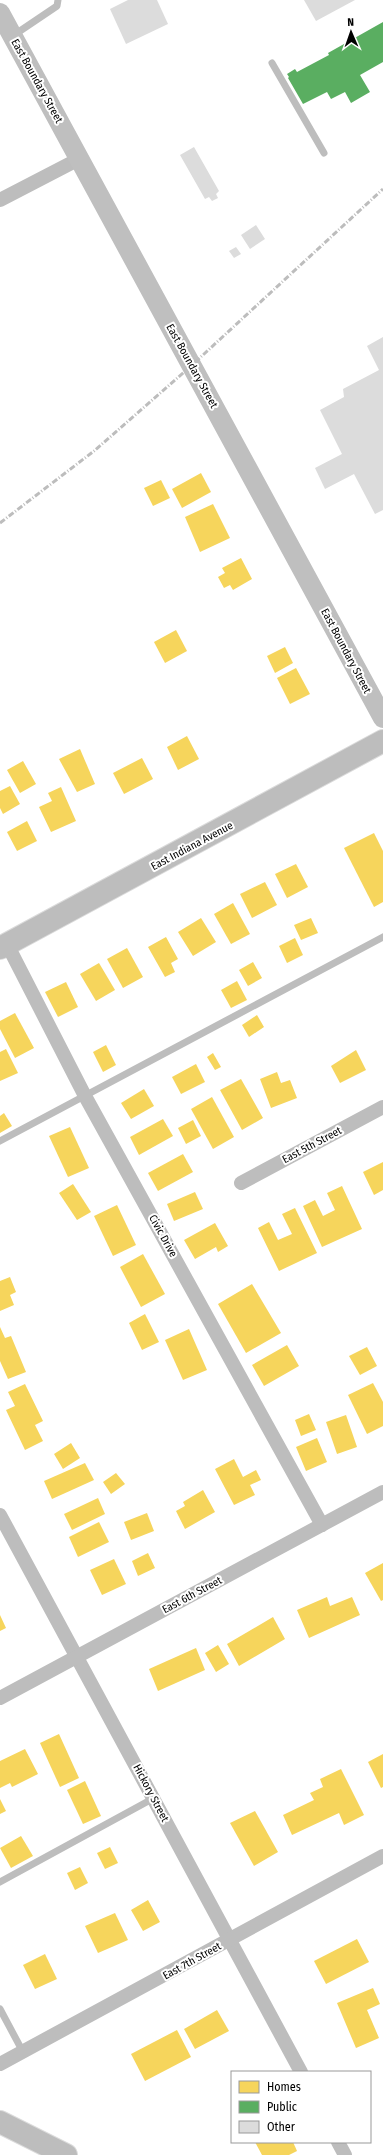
<svg xmlns="http://www.w3.org/2000/svg" width="383" height="2155" font-family="'Fira Sans Condensed',sans-serif">
<rect width="100%" height="100%" fill="#fff"/>
<!-- homes -->
<g fill="#f6d55c">
<polygon points="201,473 211,492 182,508 172,489"/>
<polygon points="161,480 170,498 153,506 144,488"/>
<polygon points="213,504 230,538 200,552 185,517"/>
<polygon points="241,558 252,579 233,590 230,585 224,588 218,577 225,573 222,568"/>
<polygon points="176,630 187,651 165,663 154,642"/>
<polygon points="285,647 293,663 275,673 267,656"/>
<polygon points="296,668 310,694 290,704 277,678"/>
<polygon points="187,736 199,759 178,770 167,747"/>
<polygon points="80,749 95,784 77,792 59,759"/>
<polygon points="142,758 153,779 124,794 113,773"/>
<polygon points="23,761 36,784 20,793 7,770"/>
<polygon points="10,786 20,804 3,814 0,808 0,791"/>
<polygon points="61,787 76,821 51,832 39,807 52,801 48,793"/>
<polygon points="27,821 37,841 17,851 7,832"/>
<polygon points="374,833 383,851 383,902 374,907 344,848"/>
<polygon points="296,864 308,887 287,898 275,874"/>
<polygon points="265,882 277,905 252,918 240,894"/>
<polygon points="233,903 250,934 231,944 214,914"/>
<polygon points="201,918 216,942 193,956 178,932"/>
<polygon points="311,918 318,933 301,940 294,925"/>
<polygon points="166,937 178,959 171,963 175,972 165,977 148,947"/>
<polygon points="295,938 303,955 287,963 279,946"/>
<polygon points="127,948 143,977 123,988 107,959"/>
<polygon points="253,962 262,978 248,986 239,970"/>
<polygon points="99,963 115,990 96,1001 80,974"/>
<polygon points="237,981 247,1000 231,1008 221,990"/>
<polygon points="66,982 78,1007 58,1017 45,992"/>
<polygon points="15,1013 34,1048 15,1058 0,1029 0,1021"/>
<polygon points="257,1015 264,1027 249,1037 242,1025"/>
<polygon points="106,1045 116,1065 103,1072 93,1052"/>
<polygon points="6,1049 18,1073 0,1081 0,1052"/>
<polygon points="356,1050 366,1070 340,1083 331,1066"/>
<polygon points="213,1053 221,1067 215,1070 207,1057"/>
<polygon points="196,1064 205,1082 181,1094 172,1077"/>
<polygon points="277,1072 281,1083 290,1080 297,1098 271,1108 260,1079"/>
<polygon points="241,1079 263,1118 242,1130 220,1090"/>
<polygon points="144,1089 154,1106 131,1119 121,1103"/>
<polygon points="212,1097 234,1137 213,1149 191,1109"/>
<polygon points="4,1113 12,1126 0,1133 0,1116"/>
<polygon points="163,1119 173,1136 139,1155 130,1137"/>
<polygon points="193,1120 201,1136 186,1144 178,1128"/>
<polygon points="70,1127 89,1168 68,1177 49,1136"/>
<polygon points="183,1154 193,1172 158,1191 148,1173"/>
<polygon points="383,1162 383,1190 374,1195 363,1172"/>
<polygon points="73,1184 91,1212 77,1220 59,1193"/>
<polygon points="342,1186 362,1229 322,1247 303,1206 315,1200 323,1216 335,1210 327,1193"/>
<polygon points="195,1192 203,1209 174,1221 167,1204"/>
<polygon points="117,1205 136,1245 113,1256 94,1216"/>
<polygon points="295,1208 317,1253 279,1271 258,1228 269,1222 278,1240 292,1234 282,1214"/>
<polygon points="215,1223 228,1246 218,1252 216,1247 195,1259 184,1240"/>
<polygon points="143,1254 165,1294 141,1307 120,1267"/>
<polygon points="10,1277 16,1292 10,1295 14,1305 0,1311 0,1281"/>
<polygon points="252,1284 281,1333 246,1353 218,1304"/>
<polygon points="145,1314 159,1342 142,1350 129,1323"/>
<polygon points="0,1327 5,1338 11,1336 26,1372 8,1379 0,1361"/>
<polygon points="189,1329 207,1370 183,1380 165,1340"/>
<polygon points="287,1345 299,1366 264,1386 252,1365"/>
<polygon points="367,1347 377,1366 360,1375 349,1356"/>
<polygon points="373,1383 383,1402 383,1426 367,1434 348,1395"/>
<polygon points="25,1384 43,1421 35,1425 43,1441 25,1450 6,1410 15,1406 8,1392"/>
<polygon points="309,1414 316,1430 301,1436 295,1420"/>
<polygon points="346,1415 357,1447 337,1454 326,1422"/>
<polygon points="317,1438 327,1462 306,1471 296,1447"/>
<polygon points="71,1443 80,1458 63,1469 54,1454"/>
<polygon points="234,1459 243,1477 256,1470 261,1480 250,1485 255,1495 234,1505 215,1469"/>
<polygon points="85,1463 94,1480 52,1499 44,1481"/>
<polygon points="116,1473 125,1484 111,1494 103,1482"/>
<polygon points="203,1490 215,1512 185,1529 176,1511 185,1506 183,1502"/>
<polygon points="98,1498 105,1514 72,1530 64,1514"/>
<polygon points="147,1513 154,1531 131,1540 124,1522"/>
<polygon points="99,1522 109,1542 78,1557 69,1537"/>
<polygon points="148,1553 155,1568 138,1576 132,1561"/>
<polygon points="114,1559 126,1584 102,1595 90,1570"/>
<polygon points="383,1563 383,1600 381,1601 365,1573"/>
<polygon points="327,1597 330,1606 352,1597 360,1615 309,1638 297,1610"/>
<polygon points="0,1615 6,1628 0,1631"/>
<polygon points="273,1617 285,1639 239,1666 227,1644"/>
<polygon points="218,1645 229,1664 216,1672 205,1653"/>
<polygon points="196,1648 205,1670 158,1691 149,1669"/>
<polygon points="59,1734 79,1778 60,1787 40,1743"/>
<polygon points="25,1749 38,1774 12,1787 10,1783 0,1788 0,1761"/>
<polygon points="383,1754 383,1787 381,1788 368,1762"/>
<polygon points="341,1769 364,1815 344,1825 339,1813 292,1835 283,1815 314,1800 310,1793 323,1787 320,1779"/>
<polygon points="85,1781 101,1816 83,1824 67,1790"/>
<polygon points="0,1799 6,1811 0,1814"/>
<polygon points="255,1811 278,1852 254,1866 230,1823"/>
<polygon points="21,1836 33,1856 11,1868 0,1848"/>
<polygon points="110,1847 118,1863 105,1869 97,1853"/>
<polygon points="80,1867 88,1883 75,1890 67,1873"/>
<polygon points="148,1900 160,1922 143,1931 131,1910"/>
<polygon points="115,1913 128,1940 98,1953 85,1926"/>
<polygon points="357,1939 369,1962 326,1984 314,1961"/>
<polygon points="45,1954 57,1979 35,1989 23,1965"/>
<polygon points="373,1988 380,2004 367,2010 379,2038 356,2048 337,2003"/>
<polygon points="217,2010 229,2031 195,2049 184,2029"/>
<polygon points="177,2030 191,2057 145,2081 131,2054"/>
<polygon points="255,2142 293,2142 297,2151 289,2155 262,2155"/>
</g>
<!-- public -->
<polygon fill="#5aae61" points="383,22 383,62 360,75 370,92 351,103 345,92 331,99 327,92 303,104 288,78 289,77 287,74 295,69 297,72 329,55 328,53"/>
<!-- building -->
<g fill="#dcdcdc">
<polygon points="128,0 157,0 168,24 126,44 110,9"/>
<polygon points="304,0 355,0 316,21"/>
<polygon points="194,147 219,191 216,194 218,198 212,201 209,197 205,199 180,155"/>
<polygon points="256,225 265,239 250,249 241,235"/>
<polygon points="236,247 241,254 234,258 229,251"/>
<polygon points="383,337 383,510 375,514 354,474 325,489 315,468 342,454 320,410 344,397 343,389 379,370 367,346"/>
</g>
<g fill="none" stroke-linecap="round" stroke-linejoin="round">
<!-- primary casing -->
<g stroke="#dbdbdb" stroke-width="24">
<g id="primary">
<polyline points="0,948 383,741"/>
<polyline points="0,2122 66,2155"/>
</g>
</g>
<!-- lane -->
<g stroke="#bdbdbd" stroke-width="7">
<polyline points="14,35 57,6 58,0"/>
<polyline points="272,63 324,153"/>
<polyline points="0,1141 383,937"/>
<polyline points="0,1882 154,1798"/>
<polyline points="0,2009 23,2052"/>
</g>
<!-- street -->
<g stroke="#bdbdbd" stroke-width="14">
<polyline points="0,200 79,159"/>
<polyline points="7,944 85,1096 322,1525"/>
<polyline points="241,1183 383,1107"/>
<polyline points="0,1515 301,2072"/>
<polyline points="0,1698 383,1492"/>
<polyline points="0,2064 383,1856"/>
<polyline points="338,2142 345,2155"/>
</g>
<!-- secondary -->
<polyline stroke="#bfbfbf" stroke-width="20" points="0,13 383,718"/>
<!-- primary -->
<use href="#primary" stroke="#bdbdbd" stroke-width="22"/>
<!-- rail -->
<polyline stroke="#bdbdbd" stroke-width="3" stroke-dasharray="6 2 1 2" stroke-linecap="butt" points="0,523 94,451 191,366 383,189"/>
</g>
<g text-anchor="middle" dominant-baseline="central" stroke-width="4" stroke-linejoin="round" paint-order="stroke">
<!-- street labels -->
<g font-size="11" fill="#000" stroke="#fff">
<text transform="translate(37 81) rotate(61)">East Boundary Street</text>
<text transform="translate(192 366) rotate(61)">East Boundary Street</text>
<text transform="translate(346 651) rotate(62)">East Boundary Street</text>
<text transform="translate(192 846) rotate(-28)">East Indiana Avenue</text>
<text transform="translate(312 1145) rotate(-28)">East 5th Street</text>
<text transform="translate(163 1236) rotate(61)">Civic Drive</text>
<text transform="translate(192 1595) rotate(-28)">East 6th Street</text>
<text transform="translate(151 1793) rotate(62)">Hickory Street</text>
<text transform="translate(192 1961) rotate(-29)">East 7th Street</text>
</g>
</g>
<!-- legend -->
<rect x="231" y="2071" width="140" height="72" fill="#ffffff" stroke="#999999"/>
<rect x="239" y="2081" width="20" height="12" fill="#f6d55c" stroke="#999999"/>
<text x="267" y="2091" font-size="12" fill="#000000">Homes</text>
<rect x="239" y="2101" width="20" height="12" fill="#5aae61" stroke="#999999"/>
<text x="267" y="2111" font-size="12" fill="#000000">Public</text>
<rect x="239" y="2121" width="20" height="12" fill="#dcdcdc" stroke="#999999"/>
<text x="267" y="2131" font-size="12" fill="#000000">Other</text>
<!-- north arrow -->
<g transform="translate(351 32) rotate(358)" stroke="#ffffff" stroke-width="3" paint-order="stroke">
<path d="M0-3L7 15L0 10L-7 15Z" fill="#000000"/>
<text y="-6" font-size="11" font-weight="bold" text-anchor="middle" fill="#000000">N</text>
</g>
</svg>
